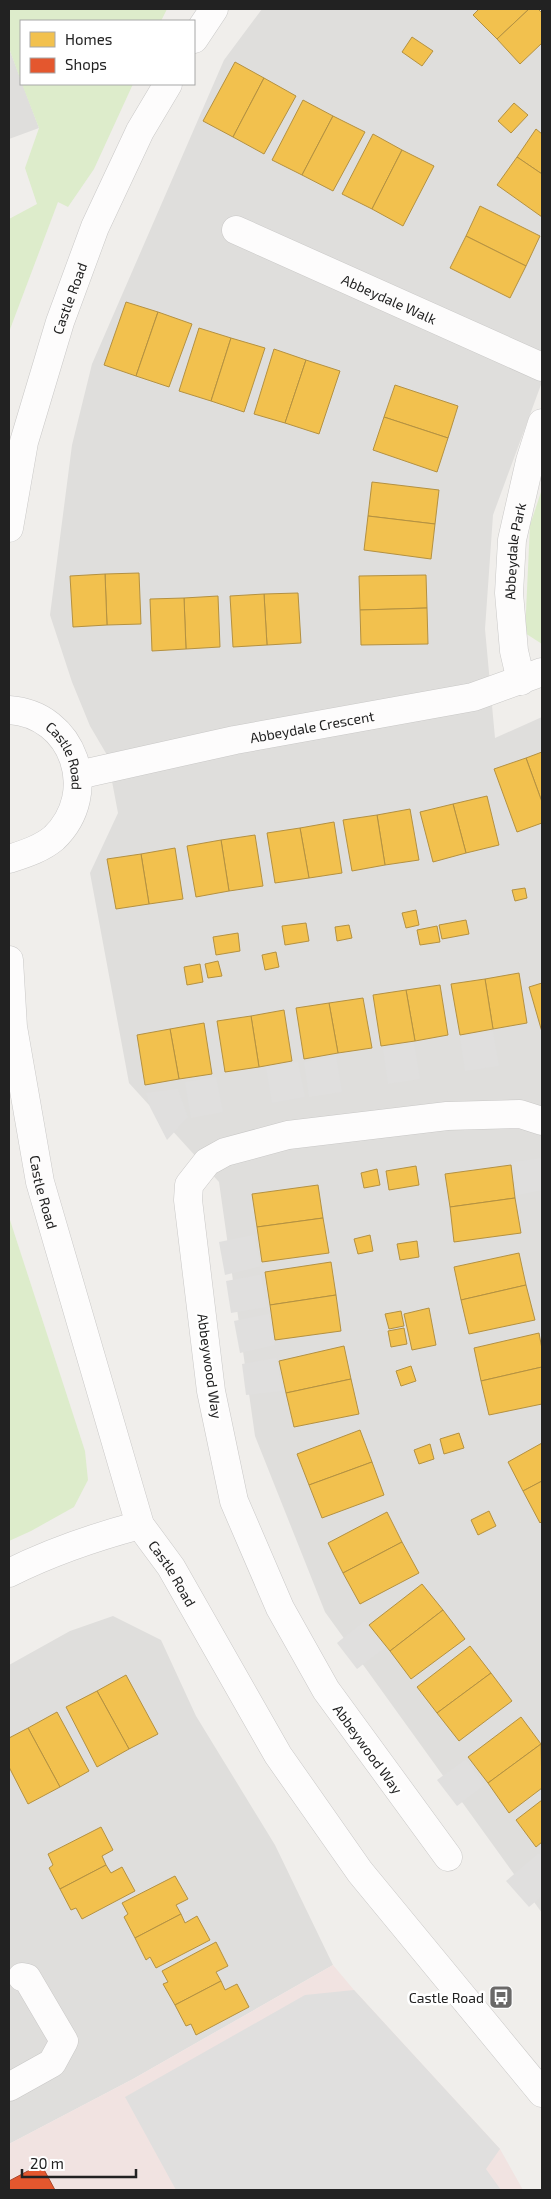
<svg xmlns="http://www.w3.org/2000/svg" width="551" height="2199" font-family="'Exo 2',sans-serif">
<rect width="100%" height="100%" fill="#f0eeeb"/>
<!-- residential -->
<g fill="#dfdedc">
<polygon points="262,9 542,9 542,382 493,515 485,629 495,738 542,717 542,1913 325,1612 255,1436 219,1182 129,1083 90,873 118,813 107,755 90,726 72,682 50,615 72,445 92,364 224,60"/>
<polygon points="9,48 39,128 9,139"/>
<polygon points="113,1616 161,1640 196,1716 275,1845 333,1965 133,2079 9,2144 9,1665 70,1631"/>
</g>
<!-- commercial -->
<polygon fill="#f1e3e1" points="333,1965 354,1990 500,2149 523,2190 9,2190 9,2144 133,2079"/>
<!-- grass -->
<g fill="#ddeccb">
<polygon points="9,9 167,9 161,21 21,21 21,81 9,48"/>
<polygon points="22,84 133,84 94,169 68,207 58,202 9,332 9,219 37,204 25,168 39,128"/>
<polygon points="542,489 542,644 525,633 530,525"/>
<polygon points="9,1217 85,1451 88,1480 74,1507 31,1531 9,1541"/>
</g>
<!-- parking -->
<g fill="#e0dfde">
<polygon points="493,1031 499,1066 465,1071 460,1038 461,1036"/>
<polygon points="414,1043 420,1079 388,1084 383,1049"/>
<polygon points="336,1056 342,1092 309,1097 304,1062"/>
<polygon points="298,1062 305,1097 272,1103 266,1067"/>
<polygon points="216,1077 223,1112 191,1118 185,1082"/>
<polygon points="178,1089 188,1117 167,1140 150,1107 146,1093"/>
<polygon points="542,1158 542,1190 517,1195 512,1164 514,1162"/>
<polygon points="254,1235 261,1266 225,1275 219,1242"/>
<polygon points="259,1275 261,1276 267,1307 231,1313 226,1281"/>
<polygon points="269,1314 275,1345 240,1353 234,1321"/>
<polygon points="275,1358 277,1359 282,1391 246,1395 242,1364"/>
<polygon points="363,1622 366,1622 386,1647 357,1669 337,1643"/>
<polygon points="466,1759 485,1785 457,1806 437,1780"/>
<polygon points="538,1854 540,1854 542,1857 542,1896 529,1907 506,1881"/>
<polygon points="354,1990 500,2149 486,2169 501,2190 176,2190 125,2097 305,1995"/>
</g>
<!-- homes -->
<g fill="#f2c14e" stroke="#b49141">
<polygon points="479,9 529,9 497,39 473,15"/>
<polygon points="529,9 538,9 542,13 542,43 520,64 497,39"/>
<polygon points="412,37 433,51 422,66 402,52"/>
<polygon points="235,62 264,78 233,137 203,121"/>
<polygon points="264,78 296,96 264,154 233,137"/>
<polygon points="303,100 333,116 302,175 272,160"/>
<polygon points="514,103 528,115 511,133 498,121"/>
<polygon points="333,116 365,132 333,191 302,175"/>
<polygon points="536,129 542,134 542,174 517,157"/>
<polygon points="373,134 402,150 372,209 342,194"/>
<polygon points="402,150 434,166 403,226 372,209"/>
<polygon points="517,157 542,174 542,217 497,185"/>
<polygon points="480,206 540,236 526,266 466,236"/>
<polygon points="466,236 526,266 510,298 450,268"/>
<polygon points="126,302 158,312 136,376 104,365"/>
<polygon points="158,312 192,324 169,387 136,376"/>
<polygon points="199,328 231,338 211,401 179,391"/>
<polygon points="231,338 265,348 244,412 211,401"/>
<polygon points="274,349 306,360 285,423 254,414"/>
<polygon points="306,360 340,371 319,434 285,423"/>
<polygon points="395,385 458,406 448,438 384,417"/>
<polygon points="384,417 448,438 437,472 373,450"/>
<polygon points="372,482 439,490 435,524 368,516"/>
<polygon points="368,516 435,524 431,559 364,550"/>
<polygon points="139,573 141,624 107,625 105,574"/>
<polygon points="105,574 107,625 73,627 70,576"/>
<polygon points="426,575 427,608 360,610 359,576"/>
<polygon points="298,593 301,643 267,645 264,594"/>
<polygon points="264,594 267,645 233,647 230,596"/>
<polygon points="218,596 220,647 186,649 184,598"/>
<polygon points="184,598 186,649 152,651 150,599"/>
<polygon points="427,608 428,644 361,645 360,610"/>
<polygon points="542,752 542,802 526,758"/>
<polygon points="526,758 542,802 542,823 517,832 494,769"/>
<polygon points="487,796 499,845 466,853 453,804"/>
<polygon points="453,804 466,853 433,862 420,812"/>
<polygon points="410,809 419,860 385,865 377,815"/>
<polygon points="377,815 385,865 352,871 343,820"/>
<polygon points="334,822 342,873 309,878 300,828"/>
<polygon points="300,828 309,878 275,883 267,833"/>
<polygon points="255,835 263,886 229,891 221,840"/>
<polygon points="221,840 229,891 196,897 187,846"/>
<polygon points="175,848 183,899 149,904 141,854"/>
<polygon points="141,854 149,904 116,909 107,859"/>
<polygon points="525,888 527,898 515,901 512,890"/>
<polygon points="416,910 419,925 406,928 402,913"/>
<polygon points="466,920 469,934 442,939 439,925"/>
<polygon points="306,923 309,941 285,945 282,926"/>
<polygon points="349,925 352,938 337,941 335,927"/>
<polygon points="437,926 440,942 420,945 417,930"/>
<polygon points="238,933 240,951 216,955 213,937"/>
<polygon points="276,952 279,967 265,970 262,955"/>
<polygon points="218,961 222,976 208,978 205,964"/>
<polygon points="200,964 203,982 187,985 184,967"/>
<polygon points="519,973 527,1023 493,1029 485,979"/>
<polygon points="485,979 493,1029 460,1035 451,984"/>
<polygon points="542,983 542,1032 529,987"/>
<polygon points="440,985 448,1035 415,1041 406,990"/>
<polygon points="406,990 415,1041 381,1046 373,995"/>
<polygon points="363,998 372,1048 338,1053 329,1003"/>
<polygon points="329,1003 338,1053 304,1059 296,1008"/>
<polygon points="284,1010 292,1061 259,1067 251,1016"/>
<polygon points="251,1016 259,1067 225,1072 217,1021"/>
<polygon points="204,1023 212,1074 179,1079 170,1029"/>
<polygon points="170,1029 179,1079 145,1085 137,1035"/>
<polygon points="511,1165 515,1198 450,1207 445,1174"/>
<polygon points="416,1166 419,1185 389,1190 386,1171"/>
<polygon points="377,1169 380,1185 364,1188 361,1173"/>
<polygon points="318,1185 323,1218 257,1227 252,1194"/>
<polygon points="515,1198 521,1233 454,1242 450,1207"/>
<polygon points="323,1218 329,1253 262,1262 257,1227"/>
<polygon points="370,1235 373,1251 358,1254 354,1239"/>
<polygon points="417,1241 419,1257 400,1260 397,1244"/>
<polygon points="519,1253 526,1285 461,1300 454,1267"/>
<polygon points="331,1262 336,1295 270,1305 265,1272"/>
<polygon points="526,1285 535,1320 469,1334 461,1300"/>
<polygon points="336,1295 341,1331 275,1340 270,1305"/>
<polygon points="429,1308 436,1345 412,1350 404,1314"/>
<polygon points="401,1311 404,1326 389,1329 385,1314"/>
<polygon points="404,1328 407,1344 391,1347 388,1331"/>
<polygon points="539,1333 542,1349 542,1367 481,1381 474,1348"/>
<polygon points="344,1346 351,1379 286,1393 279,1361"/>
<polygon points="411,1366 416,1381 401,1386 396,1371"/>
<polygon points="542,1367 542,1404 489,1415 481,1381"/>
<polygon points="351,1379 359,1414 294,1427 286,1393"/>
<polygon points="360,1430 372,1462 309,1485 297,1454"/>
<polygon points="459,1433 464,1448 444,1454 440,1439"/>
<polygon points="542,1443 542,1481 523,1491 508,1462"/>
<polygon points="430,1444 434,1459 419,1464 414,1450"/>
<polygon points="372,1462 384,1495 322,1518 309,1485"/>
<polygon points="542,1481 542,1521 540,1523 523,1491"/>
<polygon points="489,1511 496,1526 478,1535 471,1520"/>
<polygon points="387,1512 402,1542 343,1573 328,1543"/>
<polygon points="402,1542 419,1573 360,1604 343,1573"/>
<polygon points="422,1584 443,1610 390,1651 369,1625"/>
<polygon points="443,1610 465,1639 411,1679 390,1651"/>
<polygon points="470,1646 491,1673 437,1713 417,1687"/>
<polygon points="491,1673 512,1701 459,1741 437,1713"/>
<polygon points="126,1675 158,1734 129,1749 97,1691"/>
<polygon points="97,1691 129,1749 97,1767 66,1707"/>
<polygon points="57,1712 89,1771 60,1787 28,1728"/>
<polygon points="521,1717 541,1744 488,1783 468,1757"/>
<polygon points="28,1728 60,1787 28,1804 9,1767 9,1738"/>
<polygon points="541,1744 542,1788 509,1813 488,1783"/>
<polygon points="542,1800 542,1842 536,1847 516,1820"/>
<polygon points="101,1827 113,1850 102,1856 106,1865 60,1889 49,1868 53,1865 48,1854"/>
<polygon points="106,1865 111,1873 122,1867 135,1891 82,1919 76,1908 71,1910 60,1889"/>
<polygon points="175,1876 188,1899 176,1905 181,1914 135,1938 124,1917 128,1914 122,1903"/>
<polygon points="181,1914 185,1923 197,1916 210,1940 156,1968 150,1957 146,1960 135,1938"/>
<polygon points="216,1942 228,1966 216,1972 221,1981 175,2005 163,1984 168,1982 162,1971"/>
<polygon points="221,1981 225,1990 237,1984 249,2007 196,2035 191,2024 186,2026 175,2005"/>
</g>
<!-- shops -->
<polygon fill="#e4572e" stroke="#aa472a" points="41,2164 55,2190 9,2190 9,2181"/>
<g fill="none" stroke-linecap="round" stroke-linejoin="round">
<!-- minor casing -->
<g stroke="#c9c8c7" stroke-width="29">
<g id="minor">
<polyline points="194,39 214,9"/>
<path id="s1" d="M236 230 542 367"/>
<path id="s2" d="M9 528 24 442 60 322 95 227 140 131 168 84"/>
<path id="s3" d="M521 681 514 651 509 593 512 540 530 461 542 423"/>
<path id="s4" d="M9 710C74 714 101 793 54 838 41 849 24 854 9 859"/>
<path id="s5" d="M78 775 235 740 473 697 542 672"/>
<path id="s6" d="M9 960 13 1027 40 1182 140 1525 171 1567 278 1755 360 1872 542 2093"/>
<path d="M9 1573C51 1552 95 1537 140 1525"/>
<polyline points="448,1857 326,1690 280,1608 234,1501 211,1391 188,1200 189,1185 207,1162 225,1152 288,1135 447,1116 520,1114 542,1121"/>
<polyline points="9,2087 52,2063 64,2041 27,1978 22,1977"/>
</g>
</g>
<!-- minor -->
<use href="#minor" stroke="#fdfcfc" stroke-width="28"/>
</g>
<!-- icons -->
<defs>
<g id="bus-square" transform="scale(1.25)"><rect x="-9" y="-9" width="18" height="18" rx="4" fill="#6a6968" stroke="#fff"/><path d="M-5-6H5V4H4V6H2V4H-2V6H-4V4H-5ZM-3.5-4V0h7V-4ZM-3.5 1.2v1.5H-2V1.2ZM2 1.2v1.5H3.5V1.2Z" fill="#fff"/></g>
</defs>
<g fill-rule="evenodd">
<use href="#bus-square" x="501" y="1997"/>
</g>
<g text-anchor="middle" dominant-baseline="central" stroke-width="5" stroke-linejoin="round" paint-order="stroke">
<!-- street labels -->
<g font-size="14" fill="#222" stroke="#fff">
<text stroke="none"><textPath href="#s1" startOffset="168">Abbeydale Walk</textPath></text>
<text stroke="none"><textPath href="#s2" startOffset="238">Castle Road</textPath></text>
<text stroke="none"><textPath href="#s3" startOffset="131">Abbeydale Park</textPath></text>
<text stroke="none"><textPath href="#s5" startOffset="239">Abbeydale Crescent</textPath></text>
<text stroke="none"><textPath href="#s4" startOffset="80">Castle Road</textPath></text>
<text stroke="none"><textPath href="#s6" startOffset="235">Castle Road</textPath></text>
<text transform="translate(210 1366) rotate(82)">Abbeywood Way</text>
<text stroke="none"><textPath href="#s6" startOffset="640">Castle Road</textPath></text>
<text transform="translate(368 1749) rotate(54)">Abbeywood Way</text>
</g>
<!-- poi labels -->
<g font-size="14" fill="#222" stroke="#fff" text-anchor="end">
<text x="484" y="1997">Castle Road</text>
</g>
</g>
<!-- border -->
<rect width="551" height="2199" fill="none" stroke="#222222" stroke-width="20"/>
<!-- legend -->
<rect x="20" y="20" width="175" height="65" fill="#ffffff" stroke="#a7a7a7"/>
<rect x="30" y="32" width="25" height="15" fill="#f2c14e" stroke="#a7a7a7"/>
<text x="65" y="45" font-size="15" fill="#222222">Homes</text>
<rect x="30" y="58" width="25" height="15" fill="#e4572e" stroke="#a7a7a7"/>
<text x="65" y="70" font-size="15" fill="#222222">Shops</text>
<!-- scale -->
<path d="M22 2169v8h114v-8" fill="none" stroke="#222222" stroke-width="2.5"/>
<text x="30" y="2169" font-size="15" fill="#222222" stroke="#ffffff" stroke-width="4" paint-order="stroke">20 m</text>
</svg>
